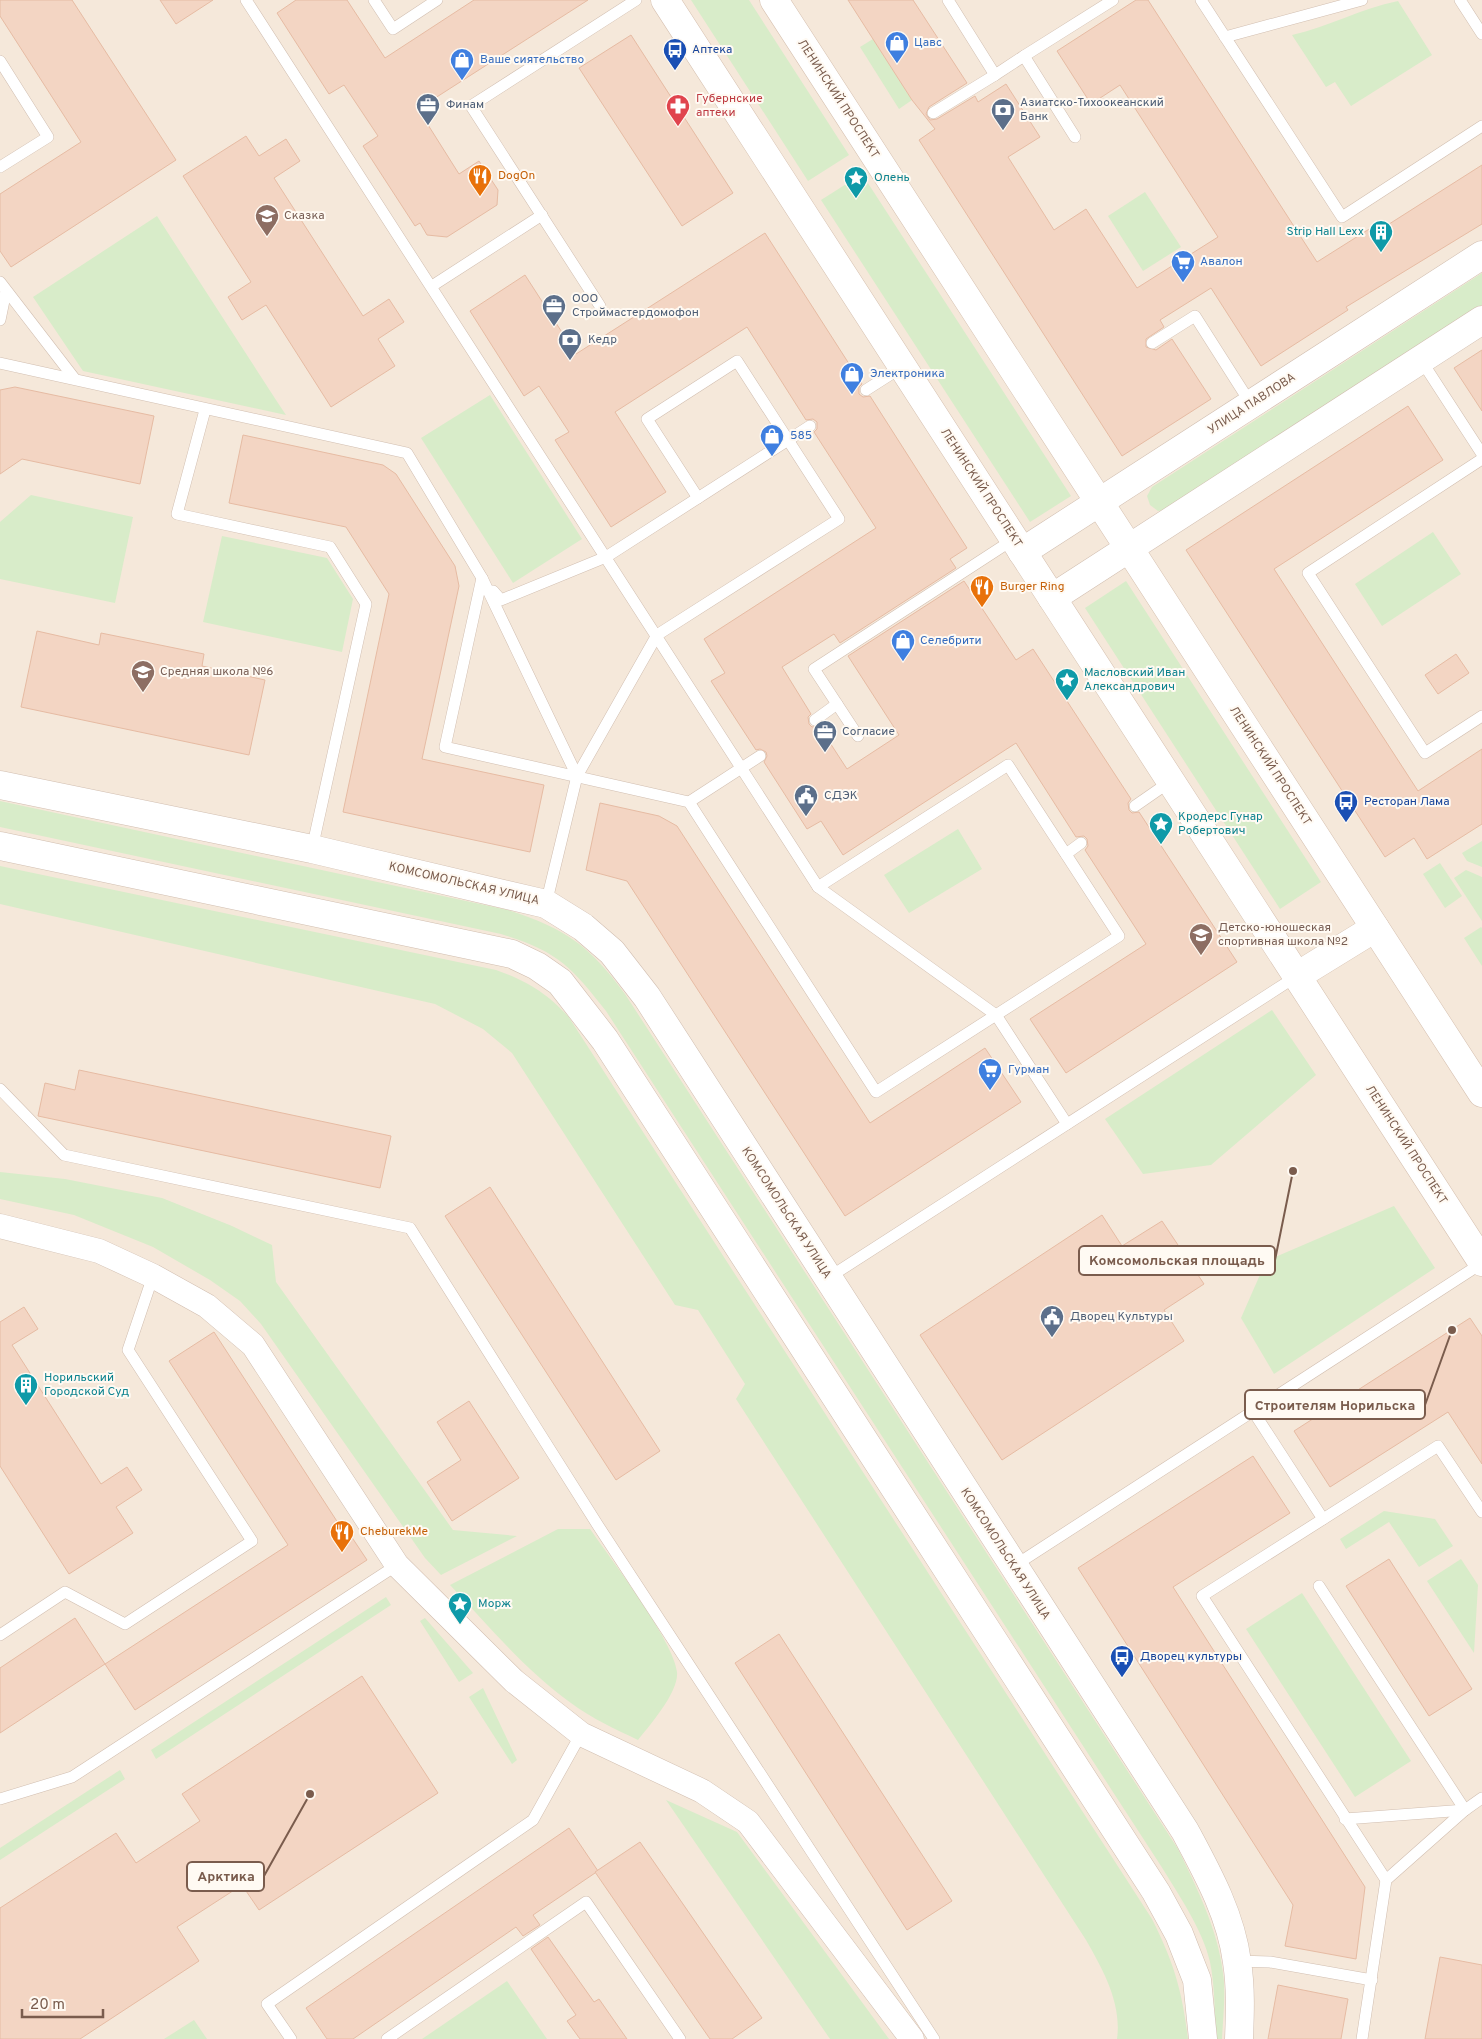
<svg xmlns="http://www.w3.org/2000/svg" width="1482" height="2039" font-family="Overpass,sans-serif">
<rect width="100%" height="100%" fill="#fdf6ec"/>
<!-- residential -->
<rect fill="#f5e8da" x="0" y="0" width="1482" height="2039"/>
<!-- green -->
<g fill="#d8ecc9">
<polygon points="691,0 749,0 849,155 808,181"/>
<path d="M1398 1 1432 55 1351 106 1335 82 1326 87 1292 35C1329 27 1361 8 1398 1Z"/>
<polygon points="873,39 912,100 899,109 860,47"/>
<polygon points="862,174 1071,496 1030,522 821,200"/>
<polygon points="1145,192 1181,247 1143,271 1108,216"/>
<polygon points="157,216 276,400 286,415 83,371 33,297"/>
<polygon points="1482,273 1482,305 1167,510 1158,511 1150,505 1147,496 1152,487"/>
<polygon points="490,395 582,539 513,583 421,438"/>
<polygon points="31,495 133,517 115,603 0,579 0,522"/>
<polygon points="1433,532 1461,574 1382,626 1355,584"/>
<polygon points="222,536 327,558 353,599 342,652 203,622"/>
<polygon points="1126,581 1321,882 1280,909 1085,608"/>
<path d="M0 801 508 910C566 929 589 945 625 994L1178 1849C1197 1888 1218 1930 1223 1973 1226 1994 1223 2017 1222 2039H1215C1215 2013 1215 1987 1210 1962 1203 1930 1178 1894 1161 1866L606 1011C571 966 557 951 501 934L0 827Z"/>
<polygon points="958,829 982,869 909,913 884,875"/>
<polygon points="1482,841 1482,867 1467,861 1462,853"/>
<polygon points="1440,863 1462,896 1445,908 1423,874"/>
<path d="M0 866 496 970C527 981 545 992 568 1016L1152 1919C1174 1963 1182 1990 1188 2039H1117C1122 2003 1103 1970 1086 1940L736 1399 745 1384 698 1310 675 1305 512 1053 483 1029 435 1004 0 904Z"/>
<polygon points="1466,870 1482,877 1482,921 1454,878"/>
<polygon points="1481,927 1482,928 1482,966 1464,938"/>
<polygon points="1272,1010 1316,1075 1211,1165 1143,1174 1105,1119"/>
<polygon points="0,1172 65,1179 162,1198 232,1226 272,1245 276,1282 453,1530 517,1536 441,1575 425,1558 261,1324 240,1301 210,1280 153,1247 74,1215 0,1199"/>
<polygon points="1394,1206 1435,1268 1274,1374 1241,1318 1266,1261"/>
<polygon points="1384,1511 1435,1519 1453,1546 1419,1567 1389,1522 1346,1549 1340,1539"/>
<path d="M558 1529H590C610 1558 674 1641 677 1672 679 1692 650 1725 638 1740 615 1729 591 1718 571 1703 525 1670 488 1625 450 1585Z"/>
<polygon points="1461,1559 1478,1585 1474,1653 1427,1581"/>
<polygon points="1302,1593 1411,1761 1355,1797 1246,1629"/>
<polygon points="386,1597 391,1605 156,1759 151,1750"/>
<polygon points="425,1618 473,1673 459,1682 420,1621"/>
<polygon points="483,1688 517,1760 512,1764 469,1697"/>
<polygon points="120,1770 125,1779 0,1860 0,1848"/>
<polygon points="666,1800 737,1832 889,2039 830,2039"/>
<polygon points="507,1981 547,2039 422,2039"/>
<polygon points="194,2020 207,2039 164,2039"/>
</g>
<!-- building -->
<g fill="#f3d5c3" stroke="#e6bba3">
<polygon points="0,0 72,0 176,160 11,267 0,251 0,194 81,142 0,16"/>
<polygon points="160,0 213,0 176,24"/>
<polygon points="296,0 347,0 385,58 474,0 588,0 418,109 459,174 479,161 498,190 497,205 447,237 427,235 420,223 415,226 363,146 378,136 344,85 329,94 277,13"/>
<polygon points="848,0 913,0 967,83 929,107 926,114 930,120 937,119 975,96 978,102 1006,84 1040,137 1008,157 1054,230 1086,209 1137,288 1218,237 1120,85 1091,104 1057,51 1136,0 1148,0 1317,262 1382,221 1386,226 1482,165 1482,224 1346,307 1348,310 1261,366 1211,288 1160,320 1164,327 1146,339 1146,347 1156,350 1172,339 1211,399 1122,456 919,140 935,129 912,100"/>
<polygon points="631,35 733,193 682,226 579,68"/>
<polygon points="246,136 259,156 286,139 300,161 274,178 363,316 389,299 404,322 378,339 395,366 331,407 266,305 242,320 228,297 251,282 183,176"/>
<polygon points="765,233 862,384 859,387 859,394 863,397 870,396 967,548 950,559 956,568 840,643 834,634 782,667 811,714 808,717 809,724 812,727 819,726 847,769 899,735 848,656 964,581 1016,660 1033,649 1131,799 1128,803 1129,810 1132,813 1139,812 1237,962 1066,1073 1030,1019 1146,944 1085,850 1088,846 1087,839 1084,836 1076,837 1016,743 843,855 821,821 807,829 764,762 767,756 766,752 760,749 756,750 711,681 725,673 704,639 876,528 814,432 817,429 817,422 813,419 806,420 747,327 615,412 666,492 611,527 555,440 569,432 539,386 524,396 470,311 525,275 576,354"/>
<polygon points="1482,350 1482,411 1454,368"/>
<polygon points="15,387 154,416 140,484 22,459 0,474 0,390"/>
<polygon points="1408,406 1443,460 1274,569 1418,791 1482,749 1482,824 1427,859 1414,838 1385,857 1186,550"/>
<polygon points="243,435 383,465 396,474 455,566 459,586 422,759 544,785 530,852 343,812 389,594 346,527 229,503"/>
<polygon points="37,631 99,645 101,633 204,654 202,666 265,680 249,755 21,707"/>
<polygon points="1456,654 1469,673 1438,694 1425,675"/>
<polygon points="600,803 659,816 677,826 870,1123 985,1048 1021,1102 845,1216 627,881 586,870"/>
<polygon points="79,1070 391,1136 380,1188 38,1116 45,1083 75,1090"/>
<polygon points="490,1187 660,1451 616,1480 445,1216"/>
<polygon points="1102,1215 1122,1246 1162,1221 1204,1284 1164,1310 1184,1341 1002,1460 920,1335"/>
<polygon points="24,1307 38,1329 12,1345 101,1484 127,1467 142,1490 116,1507 133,1533 69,1574 0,1466 0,1322"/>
<polygon points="1470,1318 1482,1336 1482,1464 1448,1412 1330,1487 1294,1431"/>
<polygon points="214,1332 342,1529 345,1527 367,1560 135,1710 105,1664 288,1545 169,1361"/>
<polygon points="469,1401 519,1478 452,1521 427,1482 461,1460 437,1422"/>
<polygon points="1253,1456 1290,1513 1173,1587 1365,1887 1356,1959 1285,1946 1293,1905 1078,1568"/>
<polygon points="1389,1559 1472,1689 1429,1716 1346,1586"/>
<polygon points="75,1618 105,1664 0,1733 0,1668"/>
<polygon points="779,1634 952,1901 907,1930 735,1663"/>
<polygon points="362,1676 438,1793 259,1910 242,1885 177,1927 199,1961 80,2039 0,2039 0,1908 116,1833 136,1863 200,1821 182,1794"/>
<polygon points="569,1828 598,1871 533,1915 540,1925 523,1936 516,1927 353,2039 327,2039 306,2008"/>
<polygon points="640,1842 762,2018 732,2039 710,2039 595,1872"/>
<polygon points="548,1937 594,2002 599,1999 627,2039 580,2039 567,2021 576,2015 531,1949"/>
<polygon points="1440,1957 1482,1965 1482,2039 1425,2039"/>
<polygon points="1278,1985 1348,1999 1341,2039 1268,2039"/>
</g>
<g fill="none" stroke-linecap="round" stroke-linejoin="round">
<!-- service casing -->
<g stroke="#d1beb0" stroke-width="12">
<g id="service">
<polyline points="246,0 818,887 996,1015 1067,1124"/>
<polyline points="374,0 393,29 437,0"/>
<polyline points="948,0 995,75 1024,56 1075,137"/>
<polyline points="1201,0 1342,217 1482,126"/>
<polyline points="1460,0 1482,34"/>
<polyline points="1225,37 1362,0"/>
<polyline points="1024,56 1113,0"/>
<polyline points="0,61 48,137 0,167"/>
<polyline points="933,113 995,75"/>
<polyline points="0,282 74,378"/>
<polyline points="432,286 542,215"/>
<polyline points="600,306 471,106 636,0"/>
<polyline points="0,320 6,291"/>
<polyline points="1152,343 1195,316 1251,404"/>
<polyline points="1421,360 1482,454"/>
<polyline points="0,363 407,453 482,578 577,776"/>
<polyline points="866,390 902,367"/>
<polyline points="205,410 177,514 330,547 366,604 312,849"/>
<polyline points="1482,459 1308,573 1425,753 1482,716"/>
<polyline points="482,578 445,747 689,802 876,1092 1119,936 1008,765 818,887"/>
<polyline points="493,591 501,600 606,557 810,426"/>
<polyline points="815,720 837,704"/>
<polyline points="858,736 814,669 1014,539"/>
<polyline points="689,802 760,756"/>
<polyline points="1135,806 1171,781"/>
<polyline points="1066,854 1081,843"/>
<polyline points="546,904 577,776 657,635 839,519 737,361 647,419 698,498"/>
<polyline points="0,1089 64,1155 410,1228 597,1524 934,2039"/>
<polyline points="828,1278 1297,976"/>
<polyline points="1253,1411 1323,1519"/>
<polyline points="1014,1566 1482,1263"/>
<polyline points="1319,1586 1465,1810"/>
<polyline points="0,1635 65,1592 125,1624 252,1541 128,1350 153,1276"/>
<polyline points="0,1799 72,1777 397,1565"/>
<polyline points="1345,1819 1465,1810"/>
<polyline points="1386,1880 1202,1596 1438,1446 1482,1512"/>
<polyline points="1237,1961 1270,1962 1372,1980"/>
<polyline points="291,2039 267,2004 533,1820 581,1734"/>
<polyline points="387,2039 586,1902 680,2039"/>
<polyline points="1362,2039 1386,1880 1465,1810 1482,1798"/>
</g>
</g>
<!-- minor casing -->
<g stroke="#d1beb0" stroke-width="25">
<polyline id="minor" points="0,1226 99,1251 153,1276 207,1306 253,1345 397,1565 514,1681 581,1734 702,1791 748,1822 912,2039"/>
</g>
<!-- tertiary casing -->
<g stroke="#d1beb0" stroke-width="29">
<g id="tertiary">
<polyline points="1022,552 1482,255"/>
<polyline points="1052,598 1482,320"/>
<path d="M0 785 312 849 546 904 583 927 612 952 647 997 1185 1831C1207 1872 1231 1915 1237 1962 1241 1988 1240 2013 1239 2039"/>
<polyline points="0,846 512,954 537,966 560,982 605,1040 1156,1892 1179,1934 1197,1980 1203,2039"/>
</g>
</g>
<!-- secondary casing -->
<g stroke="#d6c0b0" stroke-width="29">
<g id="secondary">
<polyline points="665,0 1482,1262"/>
<polyline points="774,0 1482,1093"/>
<polyline points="1297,976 1375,928"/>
</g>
</g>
<!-- service -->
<use href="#service" stroke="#fff" stroke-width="11"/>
<!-- minor -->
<use href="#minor" stroke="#fff" stroke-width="24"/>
<!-- tertiary -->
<use href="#tertiary" stroke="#fff" stroke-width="28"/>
<!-- secondary -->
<use href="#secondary" stroke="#fff" stroke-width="28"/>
</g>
<!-- icons -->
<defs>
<g id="shop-pin" transform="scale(1.25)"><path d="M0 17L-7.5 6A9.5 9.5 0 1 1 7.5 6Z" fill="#3f7fe0" stroke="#fffaf3"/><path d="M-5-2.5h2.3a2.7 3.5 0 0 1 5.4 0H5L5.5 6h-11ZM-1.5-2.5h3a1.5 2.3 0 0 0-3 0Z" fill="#fff"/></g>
<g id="bus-pin" transform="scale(1.25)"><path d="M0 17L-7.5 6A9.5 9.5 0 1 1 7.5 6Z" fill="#1a4fb4" stroke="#fffaf3"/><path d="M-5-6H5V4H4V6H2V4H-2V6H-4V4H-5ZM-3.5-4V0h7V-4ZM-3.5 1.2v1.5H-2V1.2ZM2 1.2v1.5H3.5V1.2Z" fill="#fff"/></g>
<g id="office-pin" transform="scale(1.25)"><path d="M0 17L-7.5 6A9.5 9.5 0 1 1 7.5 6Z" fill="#5c6f8a" stroke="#fffaf3"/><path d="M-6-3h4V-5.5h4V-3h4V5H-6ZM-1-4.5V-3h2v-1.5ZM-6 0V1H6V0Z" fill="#fff"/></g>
<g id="pharmacy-pin" transform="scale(1.25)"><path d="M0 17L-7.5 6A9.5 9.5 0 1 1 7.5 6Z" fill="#e0444e" stroke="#fffaf3"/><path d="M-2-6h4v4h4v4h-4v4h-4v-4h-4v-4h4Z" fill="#fff"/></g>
<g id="bank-pin" transform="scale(1.25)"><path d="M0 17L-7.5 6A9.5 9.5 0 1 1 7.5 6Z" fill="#5c6f8a" stroke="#fffaf3"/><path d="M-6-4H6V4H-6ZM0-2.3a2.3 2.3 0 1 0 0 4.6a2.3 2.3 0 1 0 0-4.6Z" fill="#fff"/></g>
<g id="restaurant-pin" transform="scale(1.25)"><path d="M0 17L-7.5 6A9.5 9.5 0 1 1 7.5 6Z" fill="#e8710a" stroke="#fffaf3"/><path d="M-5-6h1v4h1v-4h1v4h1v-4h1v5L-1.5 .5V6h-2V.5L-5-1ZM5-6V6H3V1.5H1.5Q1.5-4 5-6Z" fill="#fff"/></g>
<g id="sight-pin" transform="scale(1.25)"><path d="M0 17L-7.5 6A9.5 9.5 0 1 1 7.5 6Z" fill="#0f9aa8" stroke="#fffaf3"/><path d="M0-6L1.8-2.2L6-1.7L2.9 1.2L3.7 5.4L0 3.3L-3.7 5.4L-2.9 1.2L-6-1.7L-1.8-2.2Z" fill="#fff"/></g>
<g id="school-pin" transform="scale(1.25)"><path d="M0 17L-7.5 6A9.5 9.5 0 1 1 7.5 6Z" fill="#8d6e63" stroke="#fffaf3"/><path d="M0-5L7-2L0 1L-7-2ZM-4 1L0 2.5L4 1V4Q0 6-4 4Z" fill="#fff"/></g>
<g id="building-pin" transform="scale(1.25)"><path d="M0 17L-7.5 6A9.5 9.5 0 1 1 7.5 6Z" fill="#0f9aa8" stroke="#fffaf3"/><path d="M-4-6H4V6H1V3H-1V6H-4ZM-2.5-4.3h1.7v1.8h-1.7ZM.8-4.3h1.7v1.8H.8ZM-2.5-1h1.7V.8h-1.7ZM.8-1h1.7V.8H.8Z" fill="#fff"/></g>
<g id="supermarket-pin" transform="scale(1.25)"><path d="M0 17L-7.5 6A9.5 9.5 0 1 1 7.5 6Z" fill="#3f7fe0" stroke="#fffaf3"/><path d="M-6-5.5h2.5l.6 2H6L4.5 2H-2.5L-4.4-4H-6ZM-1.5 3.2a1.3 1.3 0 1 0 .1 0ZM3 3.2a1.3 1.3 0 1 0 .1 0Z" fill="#fff"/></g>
<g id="civic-pin" transform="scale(1.25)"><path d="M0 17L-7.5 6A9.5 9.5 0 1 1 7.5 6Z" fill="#5c6f8a" stroke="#fffaf3"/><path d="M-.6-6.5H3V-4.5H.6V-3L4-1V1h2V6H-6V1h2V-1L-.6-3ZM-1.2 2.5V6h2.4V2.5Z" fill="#fff"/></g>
</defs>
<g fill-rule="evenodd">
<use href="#shop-pin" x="897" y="43"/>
<use href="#bus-pin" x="675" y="50"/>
<use href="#shop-pin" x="462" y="60"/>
<use href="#office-pin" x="428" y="105"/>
<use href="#pharmacy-pin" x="678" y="106"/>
<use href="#bank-pin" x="1003" y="110"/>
<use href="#restaurant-pin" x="480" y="176"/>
<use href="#sight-pin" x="856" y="178"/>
<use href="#school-pin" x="267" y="216"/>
<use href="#building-pin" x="1381" y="232"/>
<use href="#supermarket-pin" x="1183" y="262"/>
<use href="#office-pin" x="554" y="306"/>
<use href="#bank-pin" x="570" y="340"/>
<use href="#shop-pin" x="852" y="374"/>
<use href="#shop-pin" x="772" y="436"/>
<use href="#restaurant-pin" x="982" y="587"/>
<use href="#shop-pin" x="903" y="641"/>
<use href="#school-pin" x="143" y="672"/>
<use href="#sight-pin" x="1067" y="680"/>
<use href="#office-pin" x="825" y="732"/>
<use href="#civic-pin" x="806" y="796"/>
<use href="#bus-pin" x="1346" y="802"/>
<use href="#sight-pin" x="1161" y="824"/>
<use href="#school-pin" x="1201" y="935"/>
<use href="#supermarket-pin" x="990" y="1070"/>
<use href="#civic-pin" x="1052" y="1317"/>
<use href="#building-pin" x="26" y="1385"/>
<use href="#restaurant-pin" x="342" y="1532"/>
<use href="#sight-pin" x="460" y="1604"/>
<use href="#bus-pin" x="1122" y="1657"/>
</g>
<g text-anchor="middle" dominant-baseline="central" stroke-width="4" stroke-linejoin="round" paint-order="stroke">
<!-- shop labels -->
<g font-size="12" fill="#366cbe" stroke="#fffaf3" text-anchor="start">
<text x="914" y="43">Цавс</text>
<text x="480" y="60">Ваше сиятельство</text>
<text x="1200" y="262">Авалон</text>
<text x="870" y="374">Электроника</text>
<text x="790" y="436">585</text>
<text x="920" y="641">Селебрити</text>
<text x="1008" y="1070">Гурман</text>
</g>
<!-- transit labels -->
<g font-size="12" fill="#164399" stroke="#fffaf3" text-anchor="start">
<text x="692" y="50">Аптека</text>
<text x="1364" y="802">Ресторан Лама</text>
<text x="1140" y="1657">Дворец культуры</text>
</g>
<!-- health labels -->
<g font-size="12" fill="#be3a42" stroke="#fffaf3" text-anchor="start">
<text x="696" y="99">Губернские<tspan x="696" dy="14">аптеки</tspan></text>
</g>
<!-- street labels -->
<g font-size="12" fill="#7a5c4d" stroke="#fffaf3">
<text transform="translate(838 99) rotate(57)">ЛЕНИНСКИЙ ПРОСПЕКТ</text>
<text transform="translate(1252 404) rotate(-33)">УЛИЦА ПАВЛОВА</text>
<text transform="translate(981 488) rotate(57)">ЛЕНИНСКИЙ ПРОСПЕКТ</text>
<text transform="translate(1270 766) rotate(57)">ЛЕНИНСКИЙ ПРОСПЕКТ</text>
<text transform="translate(464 884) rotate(13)">КОМСОМОЛЬСКАЯ УЛИЦА</text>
<text transform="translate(1406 1145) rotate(57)">ЛЕНИНСКИЙ ПРОСПЕКТ</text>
<text transform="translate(786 1213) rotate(57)">КОМСОМОЛЬСКАЯ УЛИЦА</text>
<text transform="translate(1005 1554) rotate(57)">КОМСОМОЛЬСКАЯ УЛИЦА</text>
</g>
<!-- service labels -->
<g font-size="12" fill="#4e5e75" stroke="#fffaf3" text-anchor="start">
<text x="1020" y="103">Азиатско-Тихоокеанский<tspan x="1020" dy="14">Банк</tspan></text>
<text x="446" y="105">Финам</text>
<text x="572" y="299">ООО<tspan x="572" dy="14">Строймастердомофон</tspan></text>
<text x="588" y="340">Кедр</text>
<text x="842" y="732">Согласие</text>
<text x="824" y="796">СДЭК</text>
<text x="1070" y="1317">Дворец Культуры</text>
</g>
<!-- food labels -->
<g font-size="12" fill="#c56008" stroke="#fffaf3" text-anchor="start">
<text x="498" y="176">DogOn</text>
<text x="1000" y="587">Burger Ring</text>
<text x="360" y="1532">CheburekMe</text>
</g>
<!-- culture labels -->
<g font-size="12" fill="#0d838f" stroke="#fffaf3" text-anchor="start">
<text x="874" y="178">Олень</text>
<text x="1364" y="232" text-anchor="end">Strip Hall Lexx</text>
<text x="1084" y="673">Масловский Иван<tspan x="1084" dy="14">Александрович</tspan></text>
<text x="1178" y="817">Кродерс Гунар<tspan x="1178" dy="14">Робертович</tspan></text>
<text x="44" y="1378">Норильский<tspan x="44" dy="14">Городской Суд</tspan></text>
<text x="478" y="1604">Морж</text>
</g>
<!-- education labels -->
<g font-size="12" fill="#785e54" stroke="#fffaf3" text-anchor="start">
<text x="284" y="216">Сказка</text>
<text x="160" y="672">Средняя школа №6</text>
<text x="1218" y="928">Детско-юношеская<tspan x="1218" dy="14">спортивная школа №2</tspan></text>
</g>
</g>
<!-- callouts -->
<path fill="none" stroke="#7a5c4d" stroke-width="2" d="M1293 1171L1275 1260M1452 1330L1425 1405M310 1794L264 1876"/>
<g fill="#7a5c4d" stroke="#fffaf3" stroke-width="2">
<circle cx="1293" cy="1171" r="5"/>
<circle cx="1452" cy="1330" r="5"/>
<circle cx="310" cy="1794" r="5"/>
</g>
<g fill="#fffaf3" stroke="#7a5c4d" stroke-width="2">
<rect x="1079" y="1246" width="196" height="29" rx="5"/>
<rect x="1245" y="1390" width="180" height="29" rx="5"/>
<rect x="187" y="1862" width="77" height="29" rx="5"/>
</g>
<g font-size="14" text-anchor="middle" font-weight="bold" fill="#7a5c4d">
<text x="1177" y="1265">Комсомольская площадь</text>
<text x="1335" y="1410">Строителям Норильска</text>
<text x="226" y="1881">Арктика</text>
</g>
<!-- scale -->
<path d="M22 2009v8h81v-8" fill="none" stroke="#7a5c4d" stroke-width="2.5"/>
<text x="30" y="2009" font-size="15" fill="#7a5c4d" stroke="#fffaf3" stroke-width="4" paint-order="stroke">20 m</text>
</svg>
